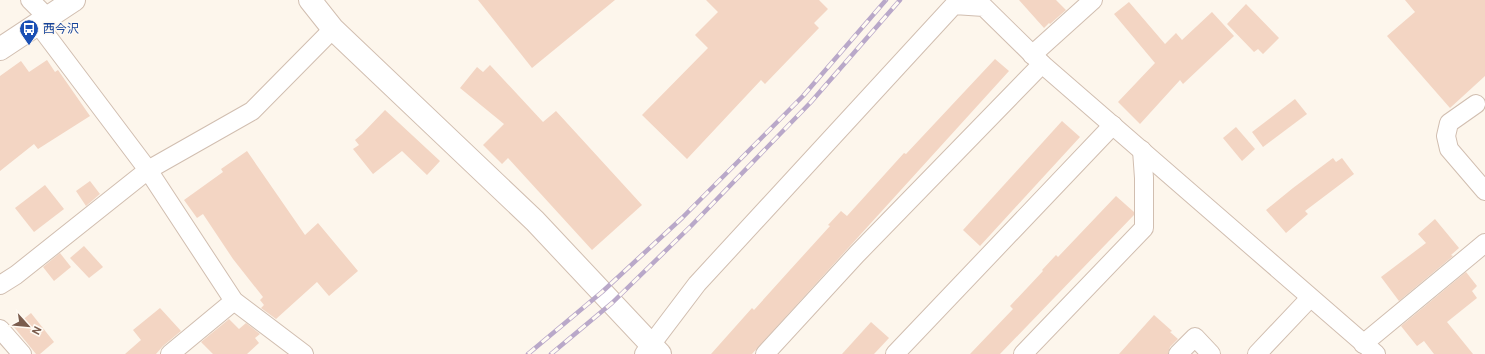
<svg xmlns="http://www.w3.org/2000/svg" width="1485" height="354" font-family="Roboto,'Noto Sans JP',sans-serif">
<rect width="100%" height="100%" fill="#fdf6ec"/>
<!-- building -->
<g fill="#f3d5c3">
<polygon points="478,0 615,0 532,68"/>
<polygon points="706,0 819,0 828,9 814,23 819,28 765,84 761,80 687,159 642,115 708,48 695,35 718,12"/>
<polygon points="1019,0 1056,0 1066,10 1050,24 1049,23 1044,28"/>
<polygon points="1405,0 1485,0 1485,76 1450,108 1387,36 1415,12"/>
<polygon points="1129,2 1165,44 1176,33 1182,40 1212,12 1234,36 1183,84 1180,80 1140,124 1118,102 1155,63 1114,14"/>
<polygon points="1246,4 1279,38 1263,54 1258,49 1254,52 1227,24"/>
<polygon points="995,59 1009,71 752,354 711,354 752,308 754,310 790,270 830,226 828,225 841,211 847,216 904,153 906,154"/>
<polygon points="47,60 55,72 58,70 90,116 38,149 34,144 0,171 0,76 21,61 29,72"/>
<polygon points="490,65 543,122 556,111 642,205 592,250 508,158 502,164 483,145 504,124 460,88 477,67 483,72"/>
<polygon points="1295,99 1307,114 1263,147 1252,132"/>
<polygon points="385,110 440,161 427,175 402,151 373,174 353,149 359,145 355,140 362,134"/>
<polygon points="1062,121 1080,137 980,246 963,230"/>
<polygon points="1236,127 1255,149 1242,161 1223,138"/>
<polygon points="247,151 305,235 318,223 358,271 329,296 317,282 276,319 261,308 264,305 260,300 263,297 233,259 203,214 197,218 184,200 223,172 221,169"/>
<polygon points="1333,158 1336,162 1342,158 1354,174 1305,211 1308,214 1286,233 1266,210 1293,188"/>
<polygon points="90,181 100,194 86,206 76,191"/>
<polygon points="45,185 64,209 34,232 15,208"/>
<polygon points="1116,196 1134,212 1134,215 1000,354 970,354 1013,309 1010,306 1043,271 1042,270 1056,255 1058,257"/>
<polygon points="1435,219 1459,248 1451,255 1453,256 1399,301 1381,277 1426,243 1418,234"/>
<polygon points="84,246 103,267 89,278 70,258"/>
<polygon points="60,253 71,267 54,281 43,267"/>
<polygon points="1466,272 1477,286 1472,291 1477,298 1447,322 1473,354 1434,354 1424,341 1417,346 1401,326"/>
<polygon points="160,308 181,331 163,346 156,354 125,354 141,340 133,330"/>
<polygon points="31,313 54,342 40,354 36,354 14,327"/>
<polygon points="1154,315 1172,331 1170,332 1178,339 1170,347 1168,354 1119,354"/>
<polygon points="229,319 239,329 246,323 260,334 255,338 259,343 247,354 213,354 201,342"/>
<polygon points="871,322 889,338 874,354 842,354"/>
</g>
<g fill="none" stroke-linecap="round" stroke-linejoin="round">
<!-- minor casing -->
<g stroke="#d1beb0" stroke-width="20">
<g id="minor">
<polyline points="30,0 48,18"/>
<polyline points="38,24 148,170 234,301 304,354"/>
<polyline points="1032,55 1093,0"/>
<polyline points="1476,104 1449,123 1446,136 1449,149 1485,191"/>
<polyline points="0,285 16,275 148,170 252,111 333,29"/>
<polyline points="0,329 22,354"/>
<polyline points="1363,344 1485,243"/>
<polyline points="170,354 234,301"/>
<polyline points="644,354 697,284 954,5 984,7 1042,64 1376,354"/>
<polyline points="765,354 857,254 1042,64"/>
<polyline points="895,354 1113,125"/>
<polyline points="1023,354 1144,228 1144,178 1142,150"/>
<polyline points="1178,354 1195,337 1211,354"/>
<polyline points="1257,354 1310,298"/>
</g>
</g>
<!-- tertiary casing -->
<g stroke="#d1beb0" stroke-width="24">
<g id="tertiary">
<polyline points="310,0 333,29 535,221 660,354"/>
<polyline points="0,49 74,0"/>
</g>
</g>
<!-- minor -->
<use href="#minor" stroke="#fff" stroke-width="18"/>
<!-- tertiary -->
<use href="#tertiary" stroke="#fff" stroke-width="22"/>
<!-- rail casing -->
<g stroke="#b9a8c9" stroke-width="4.5">
<g id="rail">
<polyline points="528,354 602,292 682,218 803,96 886,0"/>
<polyline points="551,354 612,303 691,226 811,102 900,0"/>
</g>
</g>
<!-- rail -->
<use href="#rail" stroke="#fffaf3" stroke-width="3" stroke-dasharray="9" stroke-linecap="butt"/>
</g>
<!-- icons -->
<defs>
<g id="bus-pin" transform="scale(1)"><path d="M0 17L-7.5 6A9.5 9.5 0 1 1 7.5 6Z" fill="#1a4fb4" stroke="#fffaf3"/><path d="M-5-6H5V4H4V6H2V4H-2V6H-4V4H-5ZM-3.5-4V0h7V-4ZM-3.5 1.2v1.5H-2V1.2ZM2 1.2v1.5H3.5V1.2Z" fill="#fff"/></g>
</defs>
<g fill-rule="evenodd">
<use href="#bus-pin" x="29" y="29"/>
</g>
<g text-anchor="middle" dominant-baseline="central" stroke-width="3" stroke-linejoin="round" paint-order="stroke">
<!-- transit labels -->
<g font-size="12" fill="#164399" stroke="#fffaf3" text-anchor="start">
<text x="43" y="29">西今沢</text>
</g>
</g>
<!-- north arrow -->
<g transform="translate(28 326) rotate(117)" stroke="#fffaf3" stroke-width="3" paint-order="stroke">
<path d="M0-3L7 15L0 10L-7 15Z" fill="#7a5c4d"/>
<text y="-6" font-size="11" font-weight="bold" text-anchor="middle" fill="#7a5c4d">N</text>
</g>
</svg>
